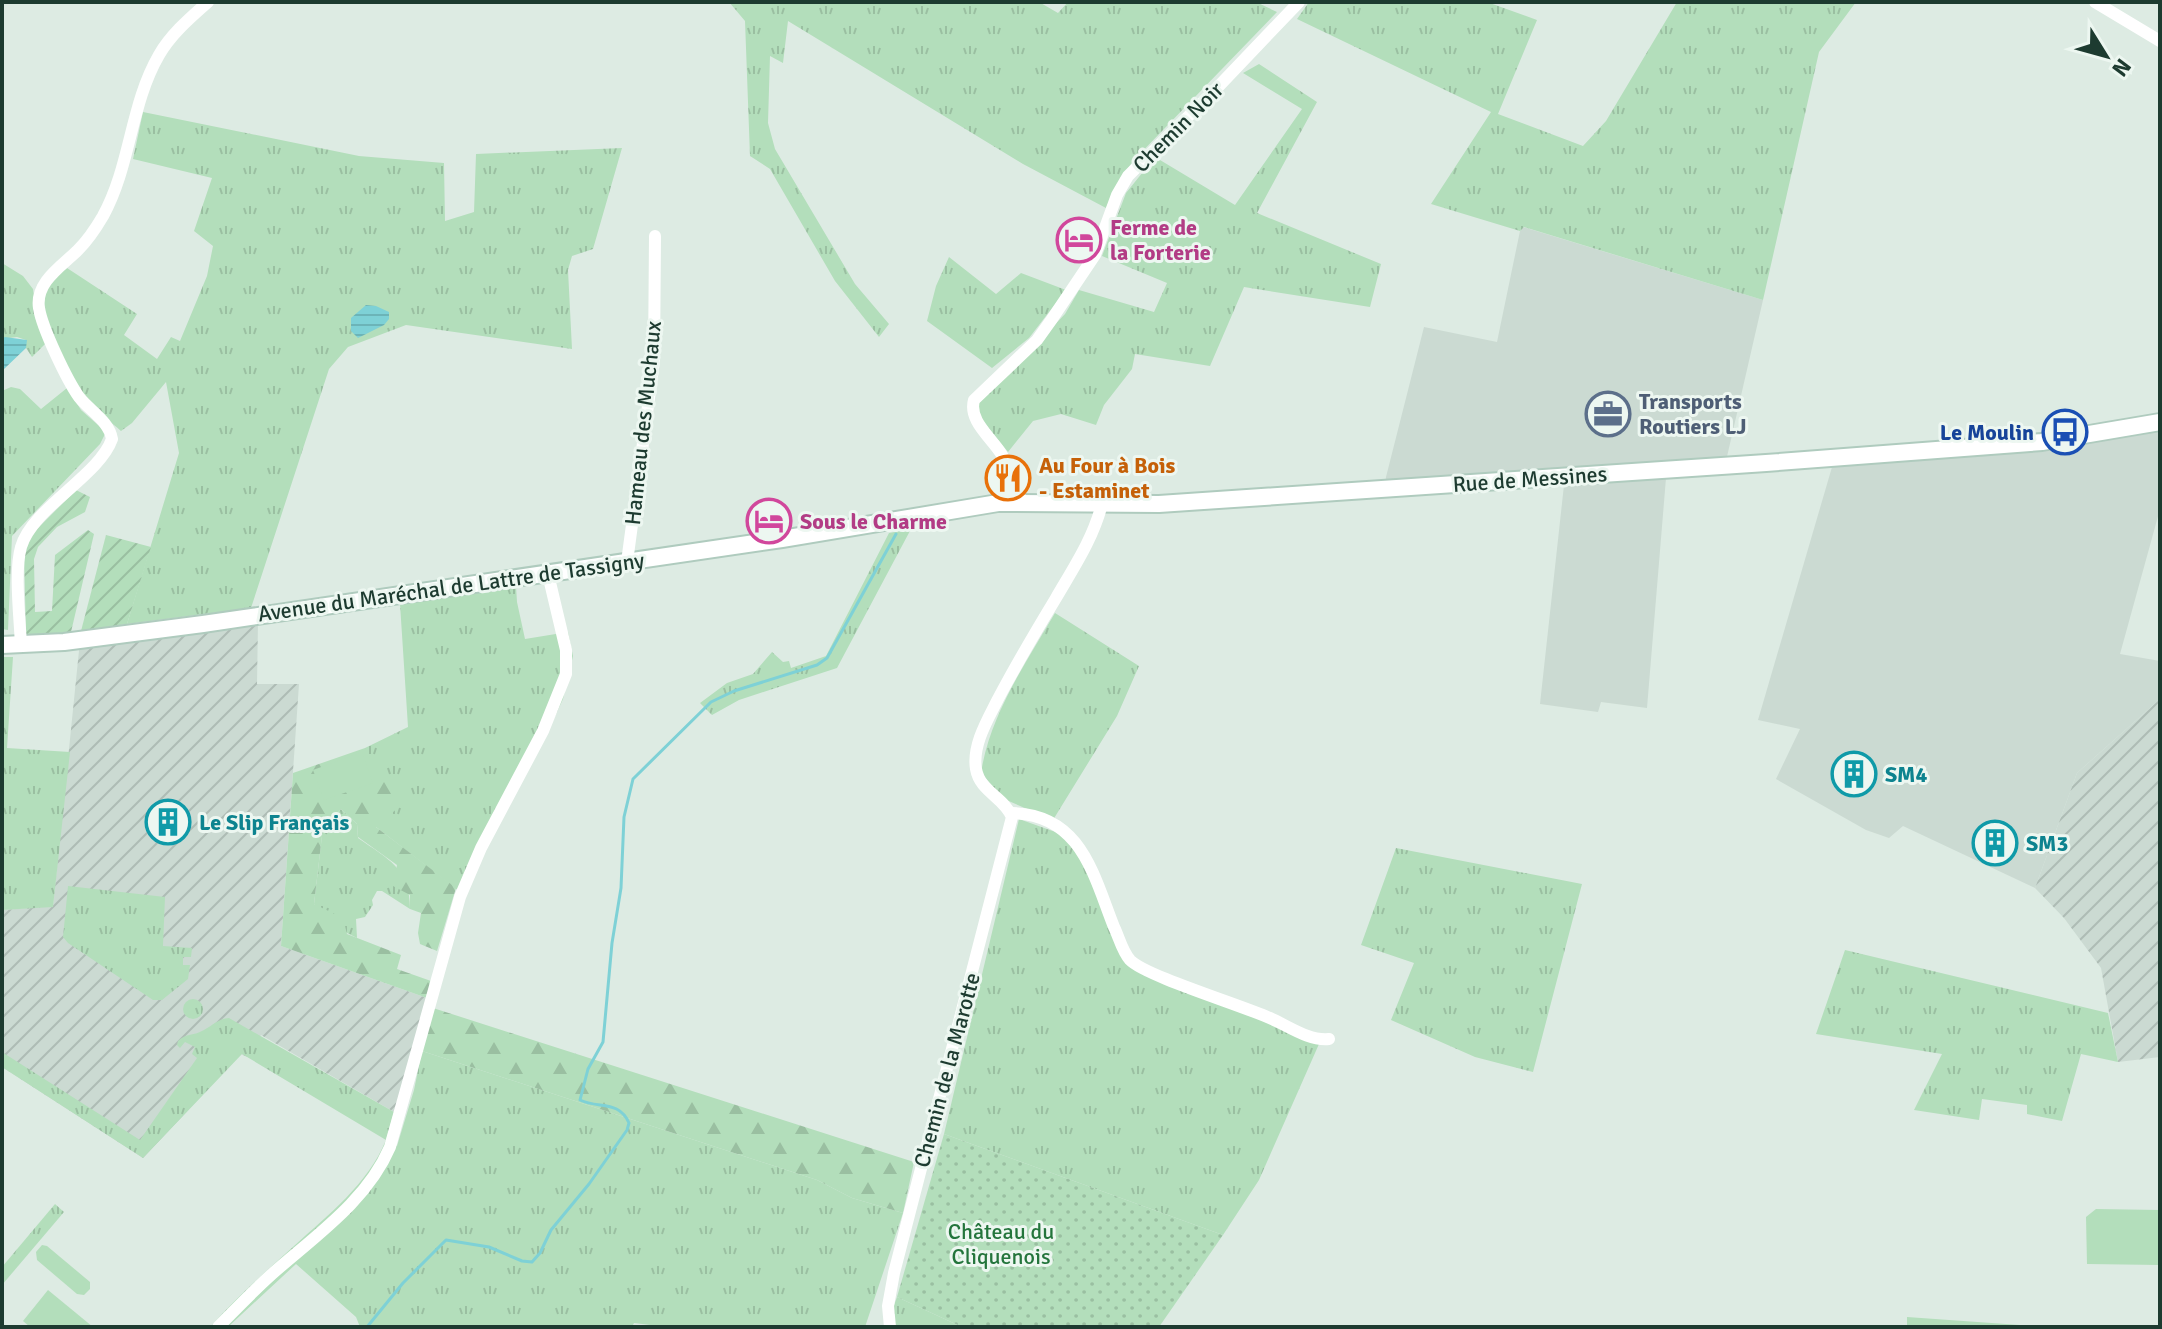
<svg xmlns="http://www.w3.org/2000/svg" width="2162" height="1329" font-family="Signika,sans-serif">
<defs>
<pattern id="industrial-furrows" width="10" height="10" patternUnits="userSpaceOnUse" patternTransform="scale(2)"><rect width="10" height="10" fill="#cbdad2"/><path d="M-1 1l2-2M0 10L10 0M9 11l2-2" fill="none" stroke="#aebcb5"/></pattern>
<pattern id="grass-tufts" width="24" height="20" patternUnits="userSpaceOnUse" patternTransform="scale(2)"><rect width="24" height="20" fill="#b3debb"/><path d="M3 7l-1-3M5 7V3M7 7l1-3M15 17l-1-3M17 17v-4M19 17l1-3" fill="none" stroke="#9abfa1"/></pattern>
<pattern id="forest-firs" width="22" height="20" patternUnits="userSpaceOnUse" patternTransform="scale(2)"><rect width="22" height="20" fill="#b3debb"/><path d="M5 1l3.5 6h-7zM16 11l3.5 6h-7z" fill="#9abfa1"/></pattern>
<pattern id="park-dots" width="8" height="8" patternUnits="userSpaceOnUse" patternTransform="scale(2)"><rect width="8" height="8" fill="#b3debb"/><path d="M2 2h.1M6 6h.1" fill="none" stroke="#9abfa1" stroke-width="1.8" stroke-linecap="round"/></pattern>
<pattern id="garden-furrows" width="10" height="10" patternUnits="userSpaceOnUse" patternTransform="scale(2)"><rect width="10" height="10" fill="#b3debb"/><path d="M-1 1l2-2M0 10L10 0M9 11l2-2" fill="none" stroke="#9abfa1"/></pattern>
<pattern id="water-rules" width="6" height="5" patternUnits="userSpaceOnUse" patternTransform="scale(2)"><rect width="6" height="5" fill="#7ed1d6"/><path d="M0 2.5h6" fill="none" stroke="#6cb4b8"/></pattern>
</defs>
<rect width="100%" height="100%" fill="#ddebe3"/>
<!-- built -->
<g fill="#cbdad2">
<polygon points="1523,227 1763,300 1723,474 1666,478 1647,708 1601,702 1598,712 1540,704 1564,485 1384,497 1386,477 1424,327 1497,342 1520,231"/>
<polygon points="2149,415 2150,430 2160,428 2160,509 2120,654 2160,661 2160,699 2077,773 2035,888 1903,826 1889,838 1866,830 1776,779 1800,729 1758,720 1837,450 2034,433"/>
</g>
<!-- industrial -->
<g fill="url(#industrial-furrows)">
<polygon points="251,608 248,624 258,622 257,684 299,684 281,946 427,998 394,1112 261,1035 247,1057 241,1054 143,1158 2,1067 2,910 53,906 81,631"/>
<polygon points="2160,699 2160,1057 2118,1062 2101,968 2064,918 2035,888 2077,773"/>
</g>
<!-- grass -->
<g fill="url(#grass-tufts)">
<polygon points="729,2 1039,2 1058,13 1068,2 1256,2 1277,12 1135,159 1121,177 1106,208 1023,164 788,21 783,63 770,56 768,123 775,149 855,284 889,324 879,337 835,281 770,169 750,156 745,21"/>
<polygon points="1309,2 1487,2 1537,20 1498,114 1583,146 1606,121 1677,2 1856,2 1819,52 1763,300 1524,227 1520,231 1431,204 1491,112 1297,19"/>
<polygon points="1259,64 1317,102 1257,213 1381,264 1370,307 1244,287 1210,366 1135,354 1132,369 1104,405 1096,425 1061,414 1033,421 1008,452 977,414 979,403 1065,314 1079,290 1154,312 1167,283 1102,256 1126,193 1155,157 1235,205 1302,109 1243,73"/>
<path d="M143 112 359 156 444 163 445 221 474 212 476 154 622 148 593 249 572 256 568 270 572 349 406 325 348 347 329 369 251 608 127 624 179 453 166 382 132 423 121 431C111 422 98 413 89 402 73 384 36 313 45 290 49 280 59 274 67 268L137 314 124 335 157 359 171 337 180 341 207 276 213 246 194 231 212 178 133 159Z"/>
<polygon points="949,257 996,294 1021,273 1066,290 1029,338 992,368 927,321 936,286"/>
<polygon points="2,263 23,276 33,289 37,319 47,342 32,357 26,348 26,340 17,337 2,339"/>
<polygon points="11,387 20,389 41,409 67,388 81,410 106,432 100,444 12,536 8,630 2,629 2,391"/>
<polygon points="911,529 837,668 739,700 712,715 700,703 727,683 753,674 772,652 783,662 789,661 791,668 826,656 889,533"/>
<polygon points="516,586 517,602 525,639 568,632 573,656 563,699 544,740 478,859 464,895 376,827 365,748 408,727 400,604"/>
<path d="M1055 613 1139 666 1117 716 1053 820 1004 799 981 773C990 714 1026 663 1055 613Z"/>
<polygon points="2,657 13,657 7,748 70,752 53,907 2,910"/>
<path d="M341 809 357 824 358 838C388 859 410 868 410 909L382 891H377L372 900 373 905 365 917 356 919 357 938 347 933 314 904 323 827Z"/>
<polygon points="1019,819 1061,834 1080,851 1127,962 1319,1044 1259,1180 1223,1235 944,1134"/>
<polygon points="1396,848 1582,884 1533,1072 1475,1057 1391,1020 1414,963 1361,945"/>
<polygon points="68,886 165,897 163,946 192,948 191,957 183,957 183,965 190,965 188,979 162,1000 153,1000 68,943 63,937"/>
<polygon points="1845,950 2108,1013 2118,1062 2081,1054 2062,1121 2027,1114 2027,1105 1982,1099 1979,1120 1914,1110 1942,1054 1816,1034"/>
<circle cx="193" cy="1009" r="10"/>
<path d="M229 1018 394 1112 386 1140 397 1146 414 1090 422 1051 817 1180 852 1198 903 1213 865 1327H666L634 1323 632 1327H360L356 1317 296 1264 228 1327H210C236 1298 265 1272 294 1246 328 1215 368 1184 386 1140L242 1054 143 1158 2 1067V1052L140 1140 197 1058 192 1054 195 1047 185 1042 180 1048 177 1045 178 1041C186 1033 194 1036 204 1030 213 1025 218 1019 229 1018Z"/>
<polygon points="55,1204 64,1212 2,1285 2,1267"/>
<polygon points="897,1297 962,1327 895,1327 892,1311"/>
<polygon points="1907,1317 2050,1327 1907,1327"/>
</g>
<!-- forest -->
<g fill="url(#forest-firs)">
<polygon points="365,748 400,806 376,827 456,888 437,951 420,944 418,933 421,913 410,909 410,895 393,886 397,865 358,837 357,824 341,809 323,827 314,904 343,918 347,934 401,955 397,969 431,981 427,998 281,946 293,773"/>
<polygon points="433,1008 914,1162 903,1213 852,1198 817,1180 422,1051"/>
</g>
<!-- park -->
<polygon fill="url(#park-dots)" points="944,1134 1223,1235 1159,1327 962,1327 897,1297"/>
<!-- garden -->
<g fill="url(#garden-furrows)">
<polygon points="76,490 90,497 85,512 57,527 38,547 34,559 35,612 52,611 55,555 88,530 94,534 71,632 26,637 24,552 28,538"/>
<polygon points="106,535 151,547 127,624 81,631"/>
</g>
<!-- pitch -->
<g fill="#b3debb">
<polygon points="362,752 373,783 324,800 313,770"/>
<polygon points="2096,1209 2160,1210 2160,1265 2087,1264 2086,1217"/>
<polygon points="42,1245 47,1246 90,1282 90,1289 84,1295 77,1294 37,1260 36,1252"/>
<polygon points="48,1290 93,1327 30,1327 23,1321"/>
</g>
<!-- water -->
<g fill="url(#water-rules)">
<polygon points="366,305 376,306 389,312 389,319 384,325 358,338 351,331 351,318"/>
<polygon points="5,337 27,340 26,348 3,370 4,388 2,339"/>
</g>
<g fill="none" stroke-linecap="round" stroke-linejoin="round">
<!-- stream -->
<path stroke="#7ed1d6" stroke-width="3" d="M367 1327 403 1283 446 1240 489 1247 522 1261 532 1262 540 1253 551 1230 589 1184 627 1130 629 1123C619 1100 599 1109 580 1100L588 1069 603 1042 612 943 621 888 624 817 633 779 711 702 734 691 817 665 827 658 896 534"/>
<!-- secondary casing -->
<g stroke="#afcbbe" stroke-width="20">
<polyline id="secondary" points="2,645 64,642 203,624 782,539 998,503 1159,504 1766,463 2042,442 2160,422"/>
</g>
<!-- street -->
<g stroke="#fff" stroke-width="12">
<polyline points="2095,2 2160,41"/>
<path d="M1021 502C1018 487 1010 469 1002 455 992 438 968 421 974 400L1037 340 1052 319 1095 255 1117 195 1128 176 1217 88 1299 2"/>
<polyline points="627,562 654,361 655,236"/>
<path d="M21 646C20 619 14 572 21 547 32 508 99 476 112 439 109 421 90 411 79 397 67 380 42 328 39 308 35 282 62 266 78 250 88 240 96 228 103 216 131 165 130 105 159 55 171 34 190 18 208 2"/>
<path d="M1011 813C1081 814 1093 874 1114 927 1119 937 1122 951 1130 960 1145 976 1244 1006 1272 1019 1290 1027 1309 1041 1329 1039"/>
<path d="M218 1327C236 1309 253 1291 272 1274 315 1236 367 1201 390 1147L460 897 481 848 543 731 566 674V650L548 574"/>
<path d="M890 1327 888 1306 894 1273 1012 817C1004 797 980 792 976 769 972 745 988 719 998 699 1016 665 1036 631 1056 598 1074 567 1093 539 1102 504"/>
</g>
<!-- secondary -->
<use href="#secondary" stroke="#fff" stroke-width="16"/>
</g>
<!-- icons -->
<defs>
<g id="hotel-ring" transform="scale(2.3)"><circle r="9.5" fill="#edf7f1" stroke="#d1479c" stroke-width="1.5"/><path d="M-6-4.5h1.5V1H6V5H4.5V3h-9V5H-6ZM-4 0a1.8 1.8 0 1 1 3.6 0ZM.5 0V-2.5h3Q6-2.5 6 0Z" fill="#d1479c"/></g>
<g id="office-ring" transform="scale(2.3)"><circle r="9.5" fill="#edf7f1" stroke="#5c6f8a" stroke-width="1.5"/><path d="M-6-3h4V-5.5h4V-3h4V5H-6ZM-1-4.5V-3h2v-1.5ZM-6 0V1H6V0Z" fill="#5c6f8a"/></g>
<g id="bus-ring" transform="scale(2.3)"><circle r="9.5" fill="#edf7f1" stroke="#1a4fb4" stroke-width="1.5"/><path d="M-5-6H5V4H4V6H2V4H-2V6H-4V4H-5ZM-3.5-4V0h7V-4ZM-3.5 1.2v1.5H-2V1.2ZM2 1.2v1.5H3.5V1.2Z" fill="#1a4fb4"/></g>
<g id="restaurant-ring" transform="scale(2.3)"><circle r="9.5" fill="#edf7f1" stroke="#e8710a" stroke-width="1.5"/><path d="M-5-6h1v4h1v-4h1v4h1v-4h1v5L-1.5 .5V6h-2V.5L-5-1ZM5-6V6H3V1.5H1.5Q1.5-4 5-6Z" fill="#e8710a"/></g>
<g id="building-ring" transform="scale(2.3)"><circle r="9.5" fill="#edf7f1" stroke="#0f9aa8" stroke-width="1.5"/><path d="M-4-6H4V6H1V3H-1V6H-4ZM-2.5-4.3h1.7v1.8h-1.7ZM.8-4.3h1.7v1.8H.8ZM-2.5-1h1.7V.8h-1.7ZM.8-1h1.7V.8H.8Z" fill="#0f9aa8"/></g>
</defs>
<g fill-rule="evenodd">
<use href="#hotel-ring" x="1079" y="240"/>
<use href="#office-ring" x="1608" y="414"/>
<use href="#bus-ring" x="2065" y="432"/>
<use href="#restaurant-ring" x="1008" y="478"/>
<use href="#hotel-ring" x="769" y="521"/>
<use href="#building-ring" x="1854" y="774"/>
<use href="#building-ring" x="168" y="822"/>
<use href="#building-ring" x="1995" y="843"/>
</g>
<g text-anchor="middle" dominant-baseline="central" stroke-width="6" stroke-linejoin="round" paint-order="stroke">
<!-- street labels -->
<g font-size="22" fill="#1d3b30" stroke="#edf7f1">
<text transform="translate(1178 127) rotate(-45)">Chemin Noir</text>
<text transform="translate(643 423) rotate(-84)">Hameau des Muchaux</text>
<text transform="translate(1530 479) rotate(-4)">Rue de Messines</text>
<text transform="translate(451 587) rotate(-8)">Avenue du Maréchal de Lattre de Tassigny</text>
<text transform="translate(947 1070) rotate(-75)">Chemin de la Marotte</text>
</g>
<!-- hotel labels -->
<g font-size="22" font-weight="bold" fill="#b23c85" stroke="#edf7f1" text-anchor="start">
<text x="1110" y="227">Ferme de<tspan x="1110" dy="25">la Forterie</tspan></text>
<text x="800" y="521">Sous le Charme</text>
</g>
<!-- service labels -->
<g font-size="22" font-weight="bold" fill="#4e5e75" stroke="#edf7f1" text-anchor="start">
<text x="1639" y="401">Transports<tspan x="1639" dy="25">Routiers LJ</tspan></text>
</g>
<!-- transit labels -->
<g font-size="22" font-weight="bold" fill="#164399" stroke="#edf7f1" text-anchor="end">
<text x="2034" y="432">Le Moulin</text>
</g>
<!-- food labels -->
<g font-size="22" font-weight="bold" fill="#c56008" stroke="#edf7f1" text-anchor="start">
<text x="1039" y="465">Au Four à Bois<tspan x="1039" dy="25">- Estaminet</tspan></text>
</g>
<!-- culture labels -->
<g font-size="22" font-weight="bold" fill="#0d838f" stroke="#edf7f1" text-anchor="start">
<text x="1885" y="774">SM4</text>
<text x="199" y="822">Le Slip Français</text>
<text x="2026" y="843">SM3</text>
</g>
<!-- park labels -->
<g font-size="22" fill="#24753c" stroke="#edf7f1">
<text x="1001" y="1231">Château du<tspan x="1001" dy="25">Cliquenois</tspan></text>
</g>
</g>
<!-- border -->
<rect width="2162" height="1329" fill="none" stroke="#1d3b30" stroke-width="8"/>
<!-- north arrow -->
<g transform="translate(2106 56) rotate(127)" stroke="#edf7f1" stroke-width="6" paint-order="stroke">
<path d="M0-6L14 30L0 20L-14 30Z" fill="#1d3b30"/>
<text y="-12" font-size="22" font-weight="bold" text-anchor="middle" fill="#1d3b30">N</text>
</g>
</svg>
